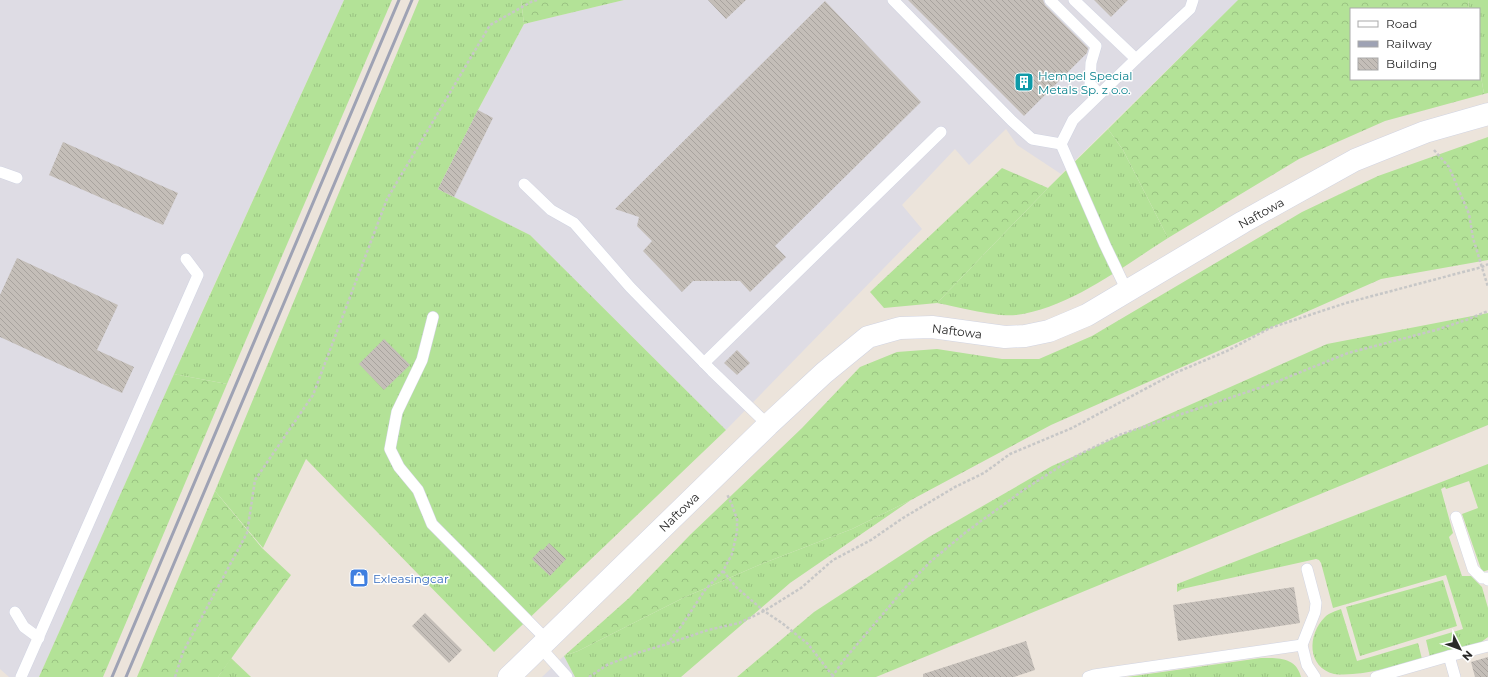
<svg xmlns="http://www.w3.org/2000/svg" width="1488" height="677" font-family="Montserrat,sans-serif">
<defs>
<pattern id="grass-tufts" width="24" height="20" patternUnits="userSpaceOnUse"><rect width="24" height="20" fill="#b3e297"/><path d="M3 7l-1-3M5 7V3M7 7l1-3M15 17l-1-3M17 17v-4M19 17l1-3" fill="none" stroke="#9ac282"/></pattern>
<pattern id="forest-crowns" width="20" height="18" patternUnits="userSpaceOnUse"><rect width="20" height="18" fill="#b3e297"/><path d="M2 6a3 3 0 1 1 6 0M12 15a3 3 0 1 1 6 0" fill="none" stroke="#9ac282"/></pattern>
<pattern id="building-back-hatch" width="6" height="6" patternUnits="userSpaceOnUse"><rect width="6" height="6" fill="#c4beb8"/><path d="M-1 5l2 2M0 0l6 6M5-1l2 2" fill="none" stroke="#a8a39e"/></pattern>
</defs>
<rect width="100%" height="100%" fill="#ece4db"/>
<!-- industrial -->
<g fill="#dedce4">
<polygon points="0,0 344,0 195,327 39,677 9,677 0,669"/>
<polygon points="624,0 1238,0 1061,174 1017,145 1006,129 969,165 955,149 902,205 922,229 726,430 530,235 438,189 478,110 524,24"/>
<polygon points="564,656 575,677 542,677"/>
</g>
<!-- grass -->
<g fill="url(#grass-tufts)">
<polygon points="344,0 392,0 227,384 174,374"/>
<polygon points="419,0 521,0 524,24 478,110 438,189 530,235 726,430 494,652 306,459 263,548 215,491"/>
<polygon points="1468,0 1488,0 1488,93 1484,94 1479,65 1479,9 1469,9"/>
<path d="M1108 129 1123 150 1168 238C1122 267 1070 308 1016 315 994 317 959 307 937 303L1048 188Z"/>
<polygon points="1488,464 1488,570 1482,572 1462,514 1478,508 1469,481 1446,489 1445,487 1441,489 1453,533 1449,537 1462,576 1471,576 1482,587 1488,608 1488,637 1480,643 1430,657 1426,640 1463,629 1446,575 1333,608 1321,563 1319,560 1316,559 1182,589 1177,592 1177,584"/>
<polygon points="911,500 790,583 681,677 575,677 564,656 578,651 685,597 759,565 852,529"/>
<polygon points="1443,580 1457,626 1360,656 1346,607"/>
<path d="M1341 609 1357 661 1418 643 1422 659C1396 666 1360 677 1334 674 1307 667 1307 635 1325 617 1329 613 1336 611 1341 609Z"/>
<polygon points="231,658 251,677 218,677"/>
<path d="M1261 658C1278 658 1296 657 1301 677H1127Z"/>
</g>
<!-- forest -->
<g fill="url(#forest-crowns)">
<polygon points="521,0 624,0 524,24"/>
<polygon points="1238,0 1468,0 1469,9 1351,9 1351,79 1479,79 1479,65 1484,94 1385,121 1299,159 1168,238 1123,150 1108,129"/>
<polygon points="1488,137 1488,260 1381,279 1051,425 911,500 852,529 759,565 685,597 578,651 564,656 629,598 690,535 802,428 860,367 897,352 937,349 1002,359 1039,359 1092,336 1302,212 1378,176"/>
<polygon points="1002,168 1048,188 937,303 884,308 870,292"/>
<polygon points="1488,313 1488,425 876,677 737,677 814,612 929,537 1052,466 1327,344"/>
<polygon points="174,374 227,384 103,677 39,677"/>
<polygon points="215,491 262,548 291,575 218,677 137,677"/>
</g>
<!-- building -->
<g fill="url(#building-back-hatch)">
<polygon points="708,0 746,0 726,19"/>
<polygon points="908,0 1043,0 1045,5 1088,48 1087,53 1024,116"/>
<polygon points="1094,0 1128,0 1111,17"/>
<polygon points="825,1 921,102 775,246 786,257 750,292 740,281 693,281 682,292 643,251 652,241 637,226 639,217 615,209"/>
<polygon points="478,110 493,118 454,197 438,189"/>
<polygon points="63,142 178,193 163,225 49,175"/>
<polygon points="17,258 118,305 97,350 134,367 122,393 0,337 0,295"/>
<polygon points="384,339 410,365 384,390 359,364"/>
<polygon points="737,350 750,363 737,375 724,363"/>
<polygon points="549,543 566,559 550,576 532,559 541,549 543,550"/>
<polygon points="1294,587 1300,623 1178,641 1173,605"/>
<polygon points="425,613 462,650 449,663 412,626"/>
<polygon points="1026,641 1035,670 1014,677 923,677 923,674"/>
<polygon points="1488,657 1488,677 1475,677 1471,662"/>
</g>
<g fill="none" stroke-linecap="round" stroke-linejoin="round">
<!-- service casing -->
<g stroke="#d1d4e2" stroke-width="12">
<g id="service">
<polyline points="893,0 1012,121 1032,139 1061,144"/>
<polyline points="1050,0 1096,46 1091,63 1090,84 1099,94"/>
<polyline points="1074,0 1136,59"/>
<polyline points="0,172 17,178"/>
<polyline points="524,184 551,210 574,223 630,287 712,371 768,425"/>
<polyline points="1127,291 1105,245 1061,144 1073,120 1136,59 1190,9 1193,0"/>
<polyline points="433,317 422,360 397,412 390,449 399,467 418,490 432,524 547,640"/>
<polyline points="704,363 941,132"/>
<polyline points="1456,517 1473,569 1482,578 1487,578 1488,580"/>
<polyline points="1307,569 1316,603 1315,612 1302,645 1307,665 1315,677"/>
<polyline points="15,612 24,627 39,638"/>
<polyline points="540,647 567,677"/>
<polyline points="1449,656 1455,677"/>
<polyline points="21,677 198,275 186,259"/>
<polyline points="1088,677 1094,675 1302,645"/>
<polyline points="1376,677 1449,656 1488,646"/>
</g>
</g>
<!-- tertiary casing -->
<g stroke="#d1d4e2" stroke-width="23">
<polyline id="tertiary" points="509,677 768,425 824,373 868,337 900,328 932,327 1005,337 1025,336 1049,331 1087,315 1243,222 1355,160 1425,132 1488,114"/>
</g>
<!-- path -->
<g stroke="#c7c7c7" stroke-width="2.5" stroke-dasharray="3 2" stroke-linecap="butt">
<polyline points="1434,150 1449,167 1469,214 1473,238 1488,287"/>
<polyline points="723,571 737,588 764,611 782,623 808,644 832,675"/>
<polyline points="667,644 708,630 739,623 764,611 801,588 833,560 871,540 903,518 955,487 984,473 1010,454 1072,428 1175,373 1227,351 1270,328 1346,303 1482,267 1488,264"/>
<polyline points="175,677 183,652 247,533 255,480 313,395 387,199 490,25 531,2 537,0"/>
<polyline points="589,677 607,665 640,652 667,644 682,625 705,590 723,571 732,554 737,532 737,519 732,505 727,494"/>
<polyline points="832,677 843,661 905,588 930,562 966,532 1025,489 1076,456 1119,435 1271,384 1348,353 1436,330 1466,320 1488,311"/>
</g>
<!-- service -->
<use href="#service" stroke="#fff" stroke-width="11"/>
<!-- tertiary -->
<use href="#tertiary" stroke="#fff" stroke-width="22"/>
<!-- rail -->
<g stroke="#9ea2b4" stroke-width="3">
<polyline points="112,677 399,0"/>
<polyline points="126,677 412,0"/>
</g>
</g>
<!-- icons -->
<defs>
<g id="building-square" transform="scale(1)"><rect x="-9" y="-9" width="18" height="18" rx="4" fill="#0f9aa8" stroke="#fff"/><path d="M-4-6H4V6H1V3H-1V6H-4ZM-2.5-4.3h1.7v1.8h-1.7ZM.8-4.3h1.7v1.8H.8ZM-2.5-1h1.7V.8h-1.7ZM.8-1h1.7V.8H.8Z" fill="#fff"/></g>
<g id="shop-square" transform="scale(1)"><rect x="-9" y="-9" width="18" height="18" rx="4" fill="#3f7fe0" stroke="#fff"/><path d="M-5-2.5h2.3a2.7 3.5 0 0 1 5.4 0H5L5.5 6h-11ZM-1.5-2.5h3a1.5 2.3 0 0 0-3 0Z" fill="#fff"/></g>
</defs>
<g fill-rule="evenodd">
<use href="#building-square" x="1024" y="82"/>
<use href="#shop-square" x="359" y="578"/>
</g>
<g text-anchor="middle" dominant-baseline="central" stroke-width="3" stroke-linejoin="round" paint-order="stroke">
<!-- culture labels -->
<g font-size="12" fill="#0d838f" stroke="#fff" text-anchor="start">
<text x="1038" y="75">Hempel Special<tspan x="1038" dy="14">Metals Sp. z o.o.</tspan></text>
</g>
<!-- street labels -->
<g font-size="12" fill="#292929" stroke="#fff">
<text transform="translate(1261 213) rotate(-29)">Naftowa</text>
<text transform="translate(957 331) rotate(7)">Naftowa</text>
<text transform="translate(679 512) rotate(-44)">Naftowa</text>
</g>
<!-- shop labels -->
<g font-size="12" fill="#366cbe" stroke="#fff" text-anchor="start">
<text x="373" y="578">Exleasingcar</text>
</g>
</g>
<!-- legend -->
<rect x="1350" y="8" width="130" height="72" fill="#ffffff" stroke="#a9a9a9"/>
<rect x="1358" y="21" width="20" height="6" fill="#ffffff" stroke="#a9a9a9"/>
<text x="1386" y="28" font-size="12" fill="#292929">Road</text>
<rect x="1358" y="41" width="20" height="6" fill="#9ea2b4" stroke="#a9a9a9"/>
<text x="1386" y="48" font-size="12" fill="#292929">Railway</text>
<rect x="1358" y="58" width="20" height="12" fill="url(#building-back-hatch)" stroke="#a9a9a9"/>
<text x="1386" y="68" font-size="12" fill="#292929">Building</text>
<!-- north arrow -->
<g transform="translate(1460 649) rotate(132)" stroke="#ffffff" stroke-width="3" paint-order="stroke">
<path d="M0-3L7 15L0 10L-7 15Z" fill="#292929"/>
<text y="-6" font-size="11" font-weight="bold" text-anchor="middle" fill="#292929">N</text>
</g>
</svg>
